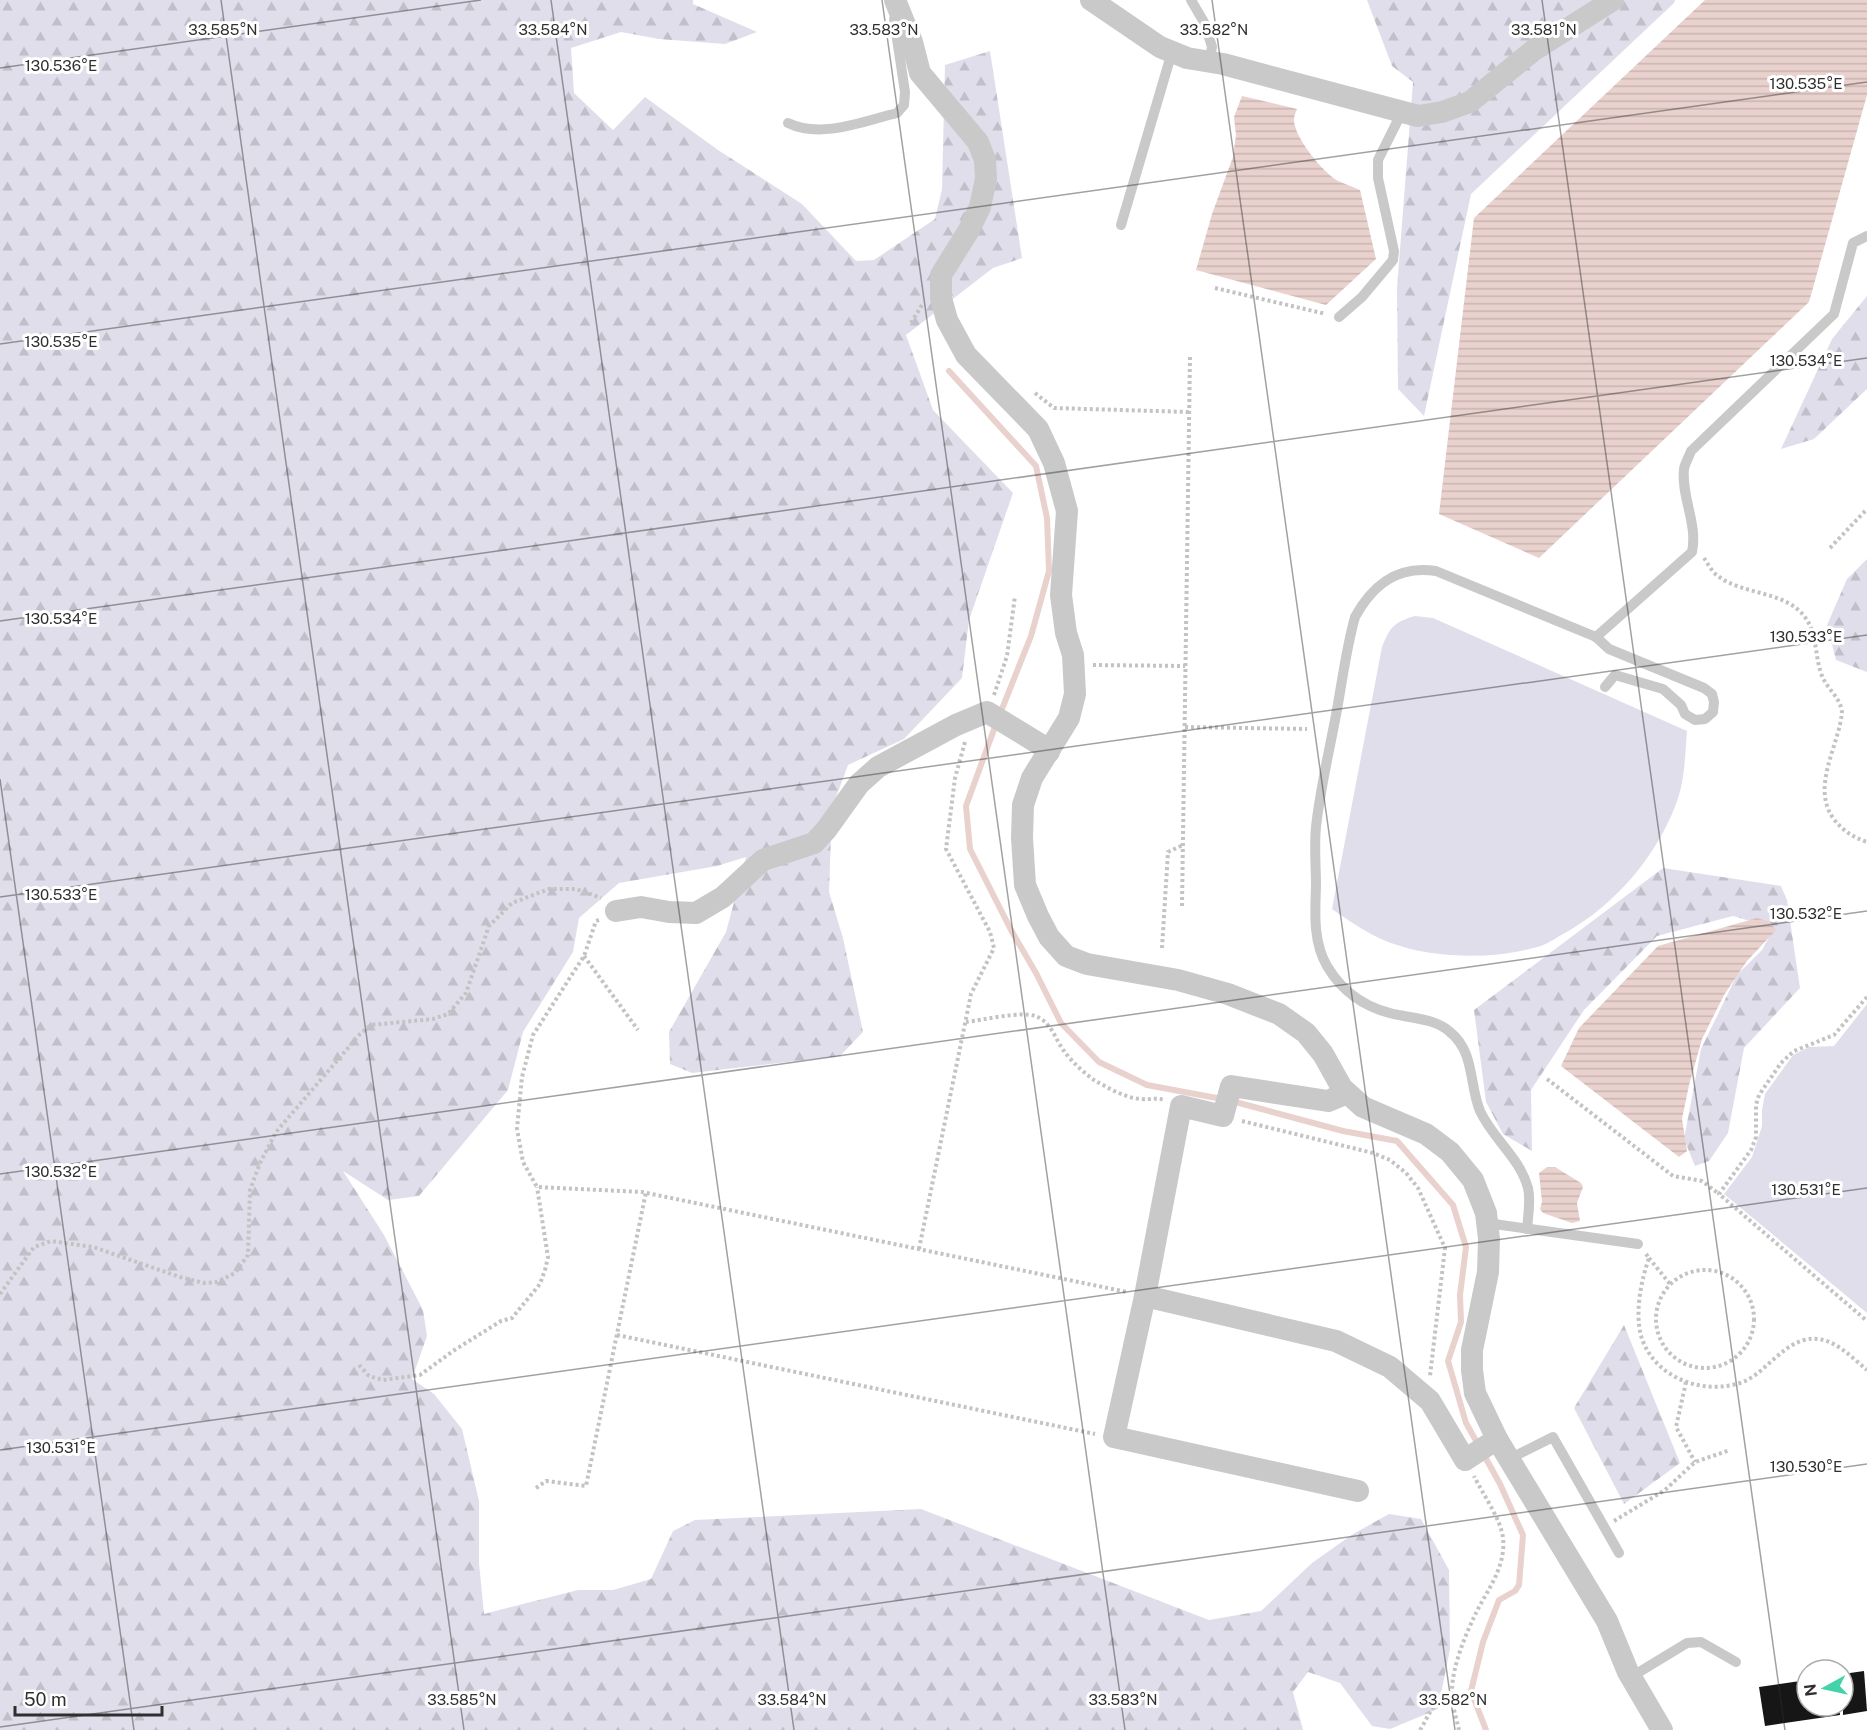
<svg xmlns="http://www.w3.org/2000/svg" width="1867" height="1730" font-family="'Public Sans',sans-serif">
<defs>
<pattern id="forest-firs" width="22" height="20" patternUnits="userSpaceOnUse" patternTransform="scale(1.5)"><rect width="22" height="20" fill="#e1deeb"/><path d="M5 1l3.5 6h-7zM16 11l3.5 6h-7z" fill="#c1bfca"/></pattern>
<pattern id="water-rules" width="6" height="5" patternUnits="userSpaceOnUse" patternTransform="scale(1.5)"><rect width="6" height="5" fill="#e9d1cd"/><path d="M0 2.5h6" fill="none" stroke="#c8b4b0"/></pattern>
</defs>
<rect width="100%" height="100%" fill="#fff"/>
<!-- forest -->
<g fill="url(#forest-firs)">
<polygon points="0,0 693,0 693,4 757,32 725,44 659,39 621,32 571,48 574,93 613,130 645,97 718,150 802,204 856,261 874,260 935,219 942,189 945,65 990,51 1022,258 993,268 906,335 933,410 1013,493 969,620 962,678 904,739 848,765 832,808 829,892 843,938 863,1032 840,1056 692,1073 670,1064 669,1032 726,932 746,857 717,866 619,883 579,918 573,952 523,1032 508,1090 419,1196 388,1200 343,1171 384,1235 423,1310 427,1336 412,1379 434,1394 462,1429 479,1501 479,1563 484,1614 578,1590 613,1590 651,1579 673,1531 695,1520 921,1509 1209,1620 1261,1611 1312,1563 1353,1534 1389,1514 1421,1519 1449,1570 1450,1649 1438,1709 1390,1729 1372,1726 1340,1683 1308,1672 1293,1692 1303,1730 0,1730"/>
<polygon points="1367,0 1675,0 1674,3 1471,194 1424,416 1398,389 1397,288 1413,82 1392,66"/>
<polygon points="1867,296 1867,389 1814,439 1781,449 1832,339"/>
<polygon points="1867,559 1867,672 1836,660 1827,625 1847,579"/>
<polygon points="1663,868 1781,886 1787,900 1800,988 1744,1048 1728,1133 1709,1161 1695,1166 1684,1139 1701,1049 1737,975 1762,950 1774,928 1733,916 1657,936 1584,1010 1531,1090 1532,1151 1503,1134 1486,1102 1474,1010"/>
<polygon points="1624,1325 1680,1463 1624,1504 1574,1408"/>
</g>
<!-- pitch -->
<g fill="#e1deeb">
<path d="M1415 616 1433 618 1687 731C1685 755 1685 781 1676 804 1656 857 1615 905 1565 933 1557 937 1549 943 1541 946 1511 955 1481 957 1450 955 1424 953 1394 947 1371 934 1358 927 1345 918 1332 909L1382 647C1390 627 1394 622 1415 616Z"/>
<polygon points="1867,1004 1867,1313 1724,1194 1752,1157 1762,1126 1762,1110 1765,1094 1793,1055 1809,1047 1834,1046"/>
</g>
<!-- water -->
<g fill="url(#water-rules)">
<polygon points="1705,0 1867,0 1867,95 1809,302 1539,558 1439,514 1474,218"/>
<path d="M1242 96 1297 109C1296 112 1294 115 1294 119 1293 136 1323 173 1338 181 1345 184 1353 187 1360 190L1376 259 1326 305 1196 270 1212 214 1233 157 1236 135 1234 117Z"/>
<polygon points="1757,918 1770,922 1776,930 1747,961 1724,995 1702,1039 1689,1085 1682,1119 1687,1151 1679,1157 1561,1066 1579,1028 1658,946"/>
<polygon points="1547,1167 1555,1167 1581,1183 1583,1187 1577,1203 1580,1221 1572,1223 1543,1213 1540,1209 1542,1202 1539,1173"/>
</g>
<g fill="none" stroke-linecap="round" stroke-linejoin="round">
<!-- stream -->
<g stroke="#e9d1cd" stroke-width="6">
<polyline points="949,371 1036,466 1047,518 1049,571 1031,636 1000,714"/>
<polyline points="996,724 966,806 970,849 1011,930 1036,973 1061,1023 1099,1062 1147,1085 1222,1099"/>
<polyline points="1232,1101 1343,1131 1397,1141 1453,1205 1466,1247 1460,1295 1461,1322 1448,1361 1466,1423 1479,1446"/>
<polyline points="1484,1455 1500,1484 1523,1535 1519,1585 1515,1591 1499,1600 1483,1642 1471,1691 1486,1730"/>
</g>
</g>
<!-- building -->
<g fill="#161616">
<polygon points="1864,1671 1867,1711 1843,1715 1843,1674"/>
<polygon points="1807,1680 1807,1706 1839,1706 1840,1715 1765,1726 1759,1687"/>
</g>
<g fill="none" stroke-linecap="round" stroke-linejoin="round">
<!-- path -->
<g stroke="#c3c3c3" stroke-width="4" stroke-dasharray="3 3" stroke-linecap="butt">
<polyline points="1215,288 1326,314"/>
<polyline points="911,323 922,305"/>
<polyline points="1035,393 1054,408 1189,412"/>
<polyline points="1830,548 1867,509"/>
<path d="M1704 558C1708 564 1712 572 1718 576 1744 596 1788 590 1807 620 1817 636 1815 656 1821 673 1826 689 1840 696 1842 712 1839 746 1811 786 1833 818 1842 830 1852 837 1867 842"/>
<polyline points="1093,665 1185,666"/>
<polyline points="994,695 1007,656 1015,596"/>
<polyline points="1185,727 1307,729"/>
<polyline points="1182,906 1190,355"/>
<polyline points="599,920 596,921 584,956 533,1035 522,1077 517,1129 523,1162 537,1187 642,1192 1127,1292"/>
<polyline points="1162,948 1168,852 1183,845"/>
<polyline points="584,956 638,1030"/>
<polyline points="1867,997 1834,1035 1794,1051 1781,1063 1759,1095 1756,1105 1756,1137 1751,1150 1719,1194 1867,1321"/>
<path d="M966 1022C982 1020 1022 1011 1035 1016 1051 1021 1055 1039 1064 1051 1072 1062 1083 1072 1094 1080 1108 1088 1125 1098 1141 1099 1150 1100 1156 1097 1164 1100"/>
<polyline points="1547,1079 1673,1176 1702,1181 1719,1194"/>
<polyline points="1242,1121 1373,1153 1390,1160 1406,1173 1418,1188 1445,1248 1430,1376"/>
<polyline points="919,1249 971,994 994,948 990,932 946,849 955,778 965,742"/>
<path d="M1646 1254 1649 1258C1641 1281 1634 1314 1642 1339 1656 1378 1702 1395 1740 1383 1764 1375 1779 1347 1804 1340 1830 1333 1850 1356 1867 1370"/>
<polyline points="1649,1258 1670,1284"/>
<circle cx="1705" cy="1319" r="49"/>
<polyline points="0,1294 34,1247 51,1241 93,1247 180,1277 204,1283 217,1282 235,1273 248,1255 250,1190 260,1163 276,1132 360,1034 371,1025 433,1019 448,1014 466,993 489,926 512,903 549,889 576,889 601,898"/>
<polyline points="617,1335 1095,1434"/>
<polyline points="359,1365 369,1376 383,1380 420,1375 453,1351 501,1321 512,1318 540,1284 545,1270 548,1257 537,1187"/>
<polyline points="1686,1382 1676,1427 1695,1462"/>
<polyline points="536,1488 546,1481 586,1486 646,1192"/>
<polyline points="1614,1521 1665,1490 1695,1462 1730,1450"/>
<path d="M1420 1730C1429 1716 1433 1699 1452 1694"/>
<path d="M1459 1730C1456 1717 1451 1702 1452 1689 1453 1665 1465 1636 1475 1615 1487 1590 1506 1568 1503 1538 1501 1519 1482 1493 1474 1476"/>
</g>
<!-- service -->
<g stroke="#c9c9c9" stroke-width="10">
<polyline points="1191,0 1205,24 1212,47 1209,62"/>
<path d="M788 123C821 139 864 121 897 113L904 105 905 92 894 19"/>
<polyline points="1121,225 1172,52"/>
<polyline points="1339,317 1362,297 1393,260 1394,251 1378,178 1378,160 1402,112"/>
<polyline points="1596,637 1609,649 1704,688 1712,694 1714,702 1713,712 1705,719 1695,720 1685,714 1681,705 1663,689 1615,675 1605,687"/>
<polyline points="1487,1223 1638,1244"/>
<path d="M1527 1229C1528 1216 1531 1201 1528 1188 1520 1158 1493 1139 1480 1111 1469 1085 1475 1052 1450 1032 1438 1021 1420 1019 1404 1016 1371 1011 1344 995 1327 966 1313 942 1315 913 1316 886 1316 867 1314 846 1316 827 1320 790 1329 752 1336 715 1342 683 1346 649 1355 617 1373 584 1398 565 1436 571L1596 637 1692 552C1698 524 1681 497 1684 469 1685 463 1689 457 1691 451L1834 314 1853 243 1867 236"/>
<polyline points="1509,1459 1553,1437 1619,1553"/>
<polyline points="1631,1677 1687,1643 1701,1642 1736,1662"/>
</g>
<!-- minor -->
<g stroke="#c9c9c9" stroke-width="22">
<polyline points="895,0 912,42 920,73 978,142 985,160 986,179 980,207 969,230 941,275 941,298 947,320 966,355 1038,429 1054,463 1067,511 1061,595 1066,633 1073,655 1075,694 1069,718 1032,778 1023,805 1022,838 1025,885 1038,916 1049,937 1066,956 1087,964 1178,980 1228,994 1279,1014 1306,1033 1323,1054 1342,1088 1363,1107 1426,1134 1450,1152 1473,1180 1486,1213 1489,1239 1488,1272 1472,1350 1472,1370 1475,1393 1497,1439 1607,1621 1628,1672 1662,1730"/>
<polyline points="1091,0 1160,47 1187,58 1223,64 1418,116 1442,112 1470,102 1534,50 1613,0"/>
<polyline points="616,911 641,907 669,912 696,913 723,897 763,860 814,843 826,830 859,784 878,767 956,725 987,712 1041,745 1049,752"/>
<polyline points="1347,1093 1328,1101 1231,1086 1223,1116 1181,1106 1145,1296 1114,1437 1358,1491"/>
<polyline points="1145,1296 1336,1341 1390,1367 1430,1401 1465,1460 1497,1439"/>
</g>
</g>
<!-- ticks -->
<path fill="none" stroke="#2f2f2f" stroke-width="1.5" stroke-opacity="0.45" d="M221 0 464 1730M551 0 794 1730M882 0 1125 1730M1212 0 1455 1730M1542 0 1785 1730M0 68 481 0M0 344 1867 82M0 621 1867 358M0 779 134 1730M0 897 1867 635M0 1174 1867 911M0 1450 1867 1188M0 1727 1867 1464"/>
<g font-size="15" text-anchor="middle" fill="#2f2f2f" stroke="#fff" stroke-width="6" stroke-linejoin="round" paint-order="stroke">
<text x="223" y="35">33.585°N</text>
<text x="553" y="35">33.584°N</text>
<text x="884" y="35">33.583°N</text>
<text x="1214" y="35">33.582°N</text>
<text x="1544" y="35">33.581°N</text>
<text x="61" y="71">130.536°E</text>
<text x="1806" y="89">130.535°E</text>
<text x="61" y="347">130.535°E</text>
<text x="1806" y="366">130.534°E</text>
<text x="61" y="624">130.534°E</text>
<text x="1806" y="642">130.533°E</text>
<text x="61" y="900">130.533°E</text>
<text x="1806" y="919">130.532°E</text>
<text x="61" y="1177">130.532°E</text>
<text x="1806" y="1195">130.531°E</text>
<text x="61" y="1453">130.531°E</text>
<text x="1806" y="1472">130.530°E</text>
<text x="462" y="1705">33.585°N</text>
<text x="792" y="1705">33.584°N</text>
<text x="1123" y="1705">33.583°N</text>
<text x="1453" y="1705">33.582°N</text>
</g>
<!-- north arrow -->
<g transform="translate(1825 1688) rotate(262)"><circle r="28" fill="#ffffff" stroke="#acacac" stroke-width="1.5"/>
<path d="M0-4.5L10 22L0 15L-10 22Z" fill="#44d3a8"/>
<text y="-9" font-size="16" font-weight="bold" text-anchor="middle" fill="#2f2f2f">N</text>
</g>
<!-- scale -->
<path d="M15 1706v9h147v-9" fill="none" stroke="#2f2f2f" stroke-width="3"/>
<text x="24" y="1706" font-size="18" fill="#2f2f2f" stroke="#ffffff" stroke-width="4.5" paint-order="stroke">50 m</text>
</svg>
